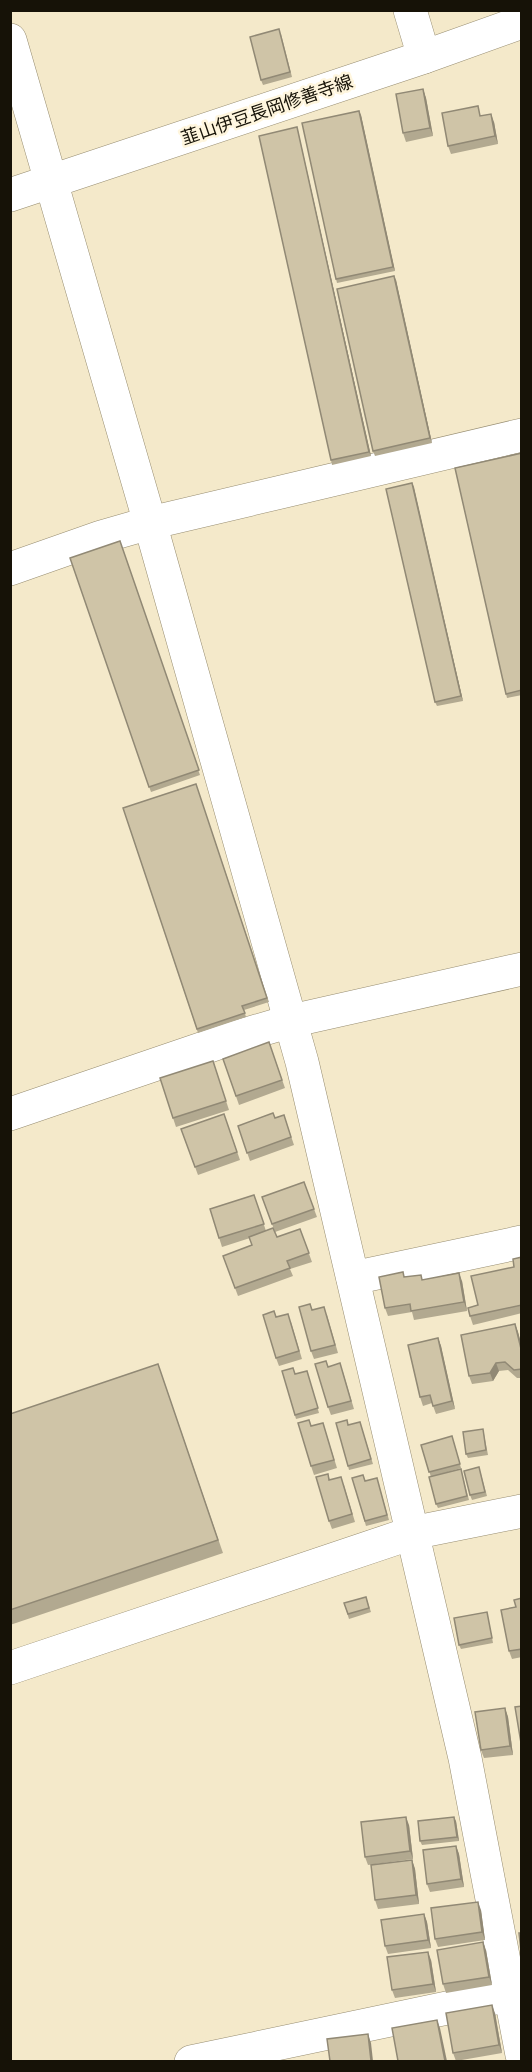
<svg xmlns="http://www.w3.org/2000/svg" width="532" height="2072" font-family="Arial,'Noto Sans JP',sans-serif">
<rect width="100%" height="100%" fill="#f4e9ca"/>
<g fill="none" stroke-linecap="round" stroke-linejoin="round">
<!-- minor casing -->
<g stroke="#978d71" stroke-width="34">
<g id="minor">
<polyline points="410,10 424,57"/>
<polyline points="10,40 150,523 302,1062 465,1758 522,2055"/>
<polyline points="10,569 101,537 150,523 522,435"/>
<polyline points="10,1114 233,1038 291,1021 522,969"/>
<polyline points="353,1278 522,1242"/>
<polyline points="10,1668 412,1533 522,1511"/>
<polyline points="191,2062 509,1995"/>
</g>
</g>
<!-- major casing -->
<g stroke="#978d71" stroke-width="34">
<polyline id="major" points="10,195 424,57 522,22"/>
</g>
<!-- minor -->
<use href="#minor" stroke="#fff" stroke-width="33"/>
<!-- major -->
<use href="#major" stroke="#fff" stroke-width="33"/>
</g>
<!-- wall -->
<g fill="#b2a990">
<polygon points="281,34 292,77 263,85 261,80"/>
<polygon points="423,89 426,98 433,136 406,142 403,133"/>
<polygon points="361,115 395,271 337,283 336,279"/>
<polygon points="494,122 498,144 451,154 448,146"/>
<polygon points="298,131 371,456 332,465 331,460"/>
<polygon points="396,280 432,443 375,456 373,451"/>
<polygon points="522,453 522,695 507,698 506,694"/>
<polygon points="412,483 463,701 437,706 435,702"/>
<polygon points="120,541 200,775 151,792 70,558"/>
<polygon points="196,784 269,1002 244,1010 246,1017 198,1033 123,808"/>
<polygon points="269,1042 285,1088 239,1105 223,1059"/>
<polygon points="213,1061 229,1110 176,1127 173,1118"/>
<polygon points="224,1114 240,1160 198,1175 181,1129"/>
<polygon points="284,1115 294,1145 250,1161 238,1126 275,1118"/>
<polygon points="304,1182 317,1217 275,1232 262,1197"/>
<polygon points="254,1195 266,1231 277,1237 300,1229 312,1262 290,1269 293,1276 238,1296 223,1256 252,1245 250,1238 222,1247 210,1209"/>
<polygon points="522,1257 522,1313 473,1325 470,1316 478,1305 514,1267"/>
<polygon points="405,1277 423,1280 462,1281 467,1311 414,1320 412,1312 388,1316 385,1308"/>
<polygon points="310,1304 312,1310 327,1315 338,1353 314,1359 311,1351"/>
<polygon points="276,1317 291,1322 302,1359 279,1366 276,1358"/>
<polygon points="515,1324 518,1332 522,1347 522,1378 517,1378 508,1370 499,1371 493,1381 472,1384 469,1376"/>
<polygon points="438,1338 441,1346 455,1409 436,1414 432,1403 423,1406 420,1397"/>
<polygon points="158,1364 223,1553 10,1625 10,1414"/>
<polygon points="328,1367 343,1372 354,1409 331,1415 328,1407"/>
<polygon points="282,1371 295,1374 307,1371 319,1413 296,1419"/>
<polygon points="360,1422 373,1464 349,1470 348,1466 349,1425"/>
<polygon points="323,1423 337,1468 314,1475 311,1466 311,1426"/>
<polygon points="484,1434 488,1455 468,1458 466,1454"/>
<polygon points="452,1436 461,1468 431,1477 421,1445"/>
<polygon points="479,1467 487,1496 472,1500 470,1495"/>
<polygon points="461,1469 469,1500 438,1508 436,1504"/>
<polygon points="328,1474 330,1480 344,1485 355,1522 332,1529 329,1521"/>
<polygon points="352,1478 365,1481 377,1478 389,1520 366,1526"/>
<polygon points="366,1597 371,1612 349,1619 344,1603"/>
<polygon points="522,1598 522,1657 512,1659 509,1651 516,1607"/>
<polygon points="487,1612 493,1643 461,1649 459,1645"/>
<polygon points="505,1708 508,1717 513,1755 484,1758 481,1750"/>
<polygon points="456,1821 459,1841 422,1845 420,1841"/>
<polygon points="409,1825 413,1859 368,1865 365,1857"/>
<polygon points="456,1846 459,1854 464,1887 430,1892 427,1884"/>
<polygon points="412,1860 415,1869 419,1904 378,1909 375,1900"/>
<polygon points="481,1910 485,1940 438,1947 435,1939"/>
<polygon points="424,1914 427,1922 431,1948 388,1954 385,1946"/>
<polygon points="486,1950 492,1985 446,1993 443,1984"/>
<polygon points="431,1960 436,1992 395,1998 392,1990"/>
<polygon points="495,2013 502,2053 456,2061 453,2053"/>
</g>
<!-- shaded-wall -->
<g fill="#918975">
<polygon points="423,89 426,98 433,136 430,128"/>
<polygon points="359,111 361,115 395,271 393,267"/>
<polygon points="491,114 494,122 498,144 495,136"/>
<polygon points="297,127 298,131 371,456 369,452"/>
<polygon points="394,276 396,280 432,443 430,438"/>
<polygon points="412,483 414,487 463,701 461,696"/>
<polygon points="459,1273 462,1281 467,1311 464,1302"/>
<polygon points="515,1324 518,1332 522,1347 522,1353"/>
<polygon points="438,1338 441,1346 455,1409 452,1401"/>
<polygon points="496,1363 499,1371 493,1381 490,1373"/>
<polygon points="505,1708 508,1717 513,1755 510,1746"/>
<polygon points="406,1817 409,1825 413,1859 410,1851"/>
<polygon points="454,1817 456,1821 459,1841 457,1837"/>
<polygon points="456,1846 459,1854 464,1887 461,1879"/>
<polygon points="412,1860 415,1869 419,1904 416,1895"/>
<polygon points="478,1902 481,1910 485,1940 482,1932"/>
<polygon points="424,1914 427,1922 431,1948 428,1940"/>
<polygon points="483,1942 486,1950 492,1985 489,1977"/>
<polygon points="428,1952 431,1960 436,1992 433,1984"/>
<polygon points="492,2005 495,2013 502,2053 499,2045"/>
<polygon points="437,2020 440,2028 447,2061 445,2061"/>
<polygon points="368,2034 371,2043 373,2061 371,2061"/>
</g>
<!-- building -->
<g fill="#cfc4a7" stroke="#918975" stroke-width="1.5">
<polygon points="279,29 290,72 261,80 250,37"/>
<polygon points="423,89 430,128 403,133 396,94"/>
<polygon points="478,106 480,116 491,114 495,136 448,146 442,113"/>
<polygon points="359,111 393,267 336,279 302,123"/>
<polygon points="297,127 369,452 331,460 259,136"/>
<polygon points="394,276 430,438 373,451 337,289"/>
<polygon points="522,453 522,690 506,694 455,468"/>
<polygon points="412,483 461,696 435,702 386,489"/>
<polygon points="120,541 199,770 149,787 70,558"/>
<polygon points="196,784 267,998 242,1006 245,1013 197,1029 123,808"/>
<polygon points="269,1042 282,1080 236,1096 223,1059"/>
<polygon points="213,1061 226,1101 173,1118 160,1078"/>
<polygon points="273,1113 275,1118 284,1115 291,1137 247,1153 238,1126"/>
<polygon points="224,1114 237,1152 195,1167 181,1129"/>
<polygon points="304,1182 314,1209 272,1224 262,1197"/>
<polygon points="254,1195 264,1224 219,1238 210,1209"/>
<polygon points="273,1228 277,1237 300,1229 309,1253 287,1261 290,1268 235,1288 223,1256 252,1245 249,1237"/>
<polygon points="522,1257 522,1305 470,1316 468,1308 478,1305 471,1276 514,1267 513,1259"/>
<polygon points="403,1272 404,1277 421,1275 422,1280 459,1273 464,1302 411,1311 410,1304 385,1308 379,1277"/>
<polygon points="310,1304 312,1310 324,1307 335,1345 311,1351 299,1307"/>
<polygon points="274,1311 276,1317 288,1314 299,1351 276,1358 263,1315"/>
<polygon points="515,1324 522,1353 522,1369 514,1370 505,1362 496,1363 490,1373 469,1376 461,1335"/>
<polygon points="438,1338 452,1401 433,1406 430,1395 420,1397 408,1345"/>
<polygon points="326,1361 328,1367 340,1363 351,1401 328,1407 315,1364"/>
<polygon points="158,1364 218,1540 10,1610 10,1414"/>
<polygon points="293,1368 295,1374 307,1371 318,1408 295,1415 282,1371"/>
<polygon points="309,1420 311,1426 323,1423 334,1460 311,1466 298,1423"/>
<polygon points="347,1420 348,1425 360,1422 371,1459 348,1466 336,1423"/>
<polygon points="483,1429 486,1450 466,1454 463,1432"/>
<polygon points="452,1436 460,1464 429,1472 421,1445"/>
<polygon points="479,1467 485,1492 470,1495 464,1471"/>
<polygon points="461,1469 467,1496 436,1504 429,1477"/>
<polygon points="328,1474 329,1480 341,1477 352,1514 329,1521 316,1477"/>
<polygon points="363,1475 365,1481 377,1478 387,1515 365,1521 352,1478"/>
<polygon points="366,1597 369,1608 348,1614 344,1603"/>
<polygon points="522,1598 522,1649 509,1651 501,1610 516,1607 514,1600"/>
<polygon points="487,1612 492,1638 459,1645 454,1618"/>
<polygon points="522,1706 522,1743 521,1743 515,1707"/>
<polygon points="505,1708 510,1746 481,1750 475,1712"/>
<polygon points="406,1817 410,1851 365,1857 361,1822"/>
<polygon points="454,1817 457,1837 420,1841 418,1821"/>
<polygon points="456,1846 461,1879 427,1884 423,1850"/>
<polygon points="412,1860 416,1895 375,1900 371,1865"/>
<polygon points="478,1902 482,1932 435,1939 431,1908"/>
<polygon points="424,1914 428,1940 385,1946 381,1920"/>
<polygon points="519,1933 522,1933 521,1951"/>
<polygon points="483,1942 489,1977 443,1984 437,1950"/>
<polygon points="428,1952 433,1984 392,1990 387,1957"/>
<polygon points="492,2005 499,2045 453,2053 446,2013"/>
<polygon points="437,2020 445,2061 398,2061 392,2028"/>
<polygon points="368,2034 371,2061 330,2061 327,2039"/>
</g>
<g text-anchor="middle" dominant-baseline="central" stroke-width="5" stroke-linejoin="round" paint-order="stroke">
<!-- street labels -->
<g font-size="18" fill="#161207" stroke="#fff6de">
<text transform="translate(267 110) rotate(-19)">韮山伊豆長岡修善寺線</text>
</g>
</g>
<!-- border -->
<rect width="532" height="2072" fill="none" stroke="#161207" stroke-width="24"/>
</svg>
